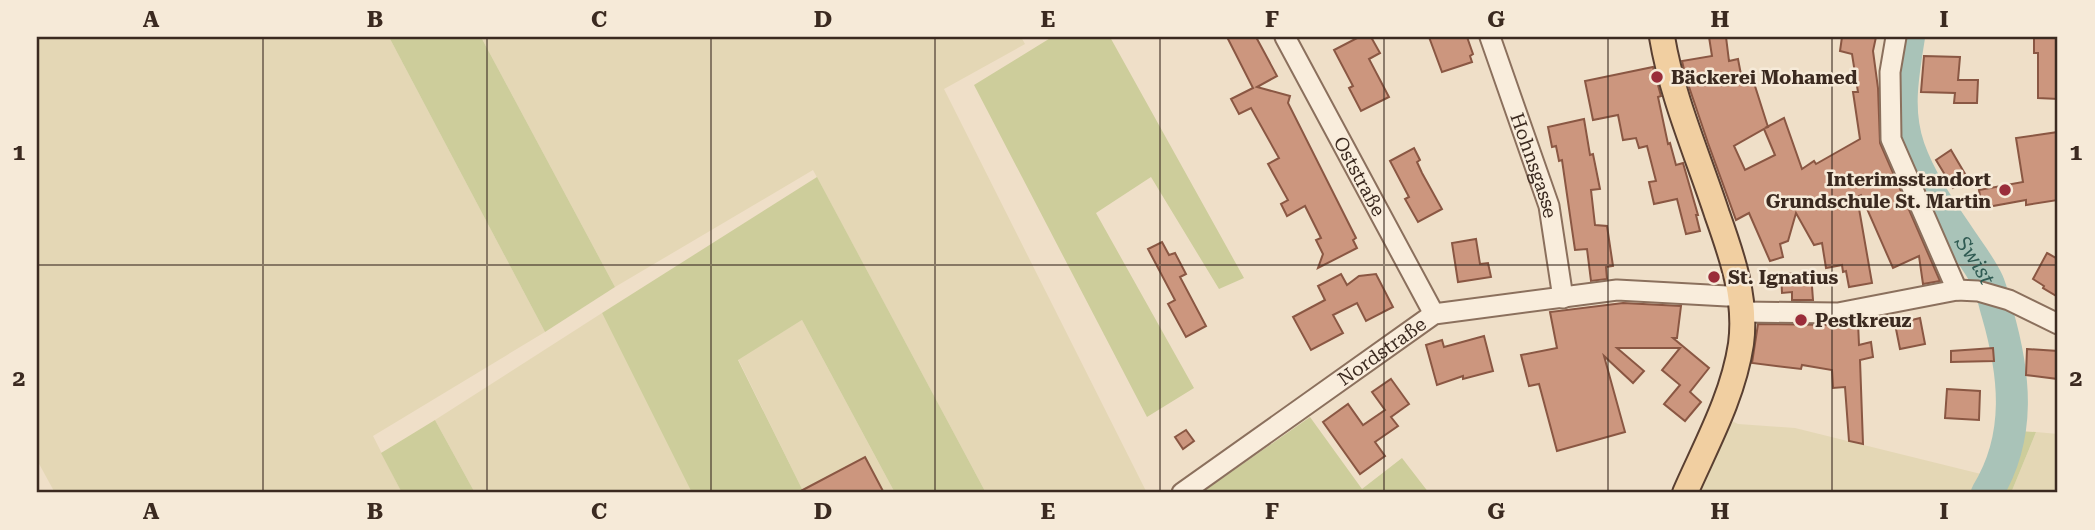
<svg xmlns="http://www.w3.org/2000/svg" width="2095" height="530" font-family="'Roboto Serif',serif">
<rect width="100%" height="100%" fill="#efdfc8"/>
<!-- farmland -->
<g fill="#e4d7b5">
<polygon points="37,37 389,37 545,332 373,436 402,493 55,493 37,460"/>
<polygon points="481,37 1021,37 1025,44 944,89 1147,493 986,493 813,170 615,287"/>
<polygon points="602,313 692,493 475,493 435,420"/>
<polygon points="802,320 895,493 804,493 738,359"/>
<polygon points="1726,418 1738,424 1795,428 1985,475 1973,493 1696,493"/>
<polygon points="2036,432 2058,434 2058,493 2011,493"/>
</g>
<!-- green -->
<g fill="#cdcd9b">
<polygon points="389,37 481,37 615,287 545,332"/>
<polygon points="1052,37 1110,37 1244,278 1219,289 1151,177 1096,213 1194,388 1147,417 974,85"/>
<polygon points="817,177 986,493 895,493 802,320 738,360 804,493 692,493 602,313"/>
<polygon points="1310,417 1362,489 1402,458 1429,493 1201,493"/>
<polygon points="435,420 475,493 402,493 381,453"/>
<polygon points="2003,430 2036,432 2011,493 1973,493 1998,449"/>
</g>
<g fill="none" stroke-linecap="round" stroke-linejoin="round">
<!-- river -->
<path stroke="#a9c3b8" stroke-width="32" id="s1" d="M1909 37C1903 75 1896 111 1909 148 1921 182 1942 211 1962 241 1971 254 1981 267 1988 282 1992 291 1994 302 1997 312 2015 374 2022 436 1987 493"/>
</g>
<!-- building -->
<g fill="#cc967e" stroke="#8a5743" stroke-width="2" fill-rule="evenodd">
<polygon points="1227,37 1256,37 1277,76 1257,87 1290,96 1288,103 1356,238 1353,240 1357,248 1318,268 1323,254 1316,240 1321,238 1305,206 1287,216 1281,204 1288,200 1268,164 1279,158 1251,108 1239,114 1231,99 1253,88"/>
<polygon points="1359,37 1371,37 1380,53 1369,59 1389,97 1361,111 1349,88 1353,86 1334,50"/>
<polygon points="1429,37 1467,37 1473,54 1470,56 1472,62 1442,72"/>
<path d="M1709 37H1726L1729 61 1738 59 1743 85 1754 83 1768 127 1765 128 1784 118 1802 169 1814 161 1816 164 1860 139 1853 92H1858L1852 54 1840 51 1842 37H1876L1873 51 1878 88 1880 143 1940 281 1923 284 1919 256 1893 268 1861 195 1857 197 1872 283 1849 287 1846 271 1843 272 1842 265 1826 268 1822 243 1814 245 1796 213 1788 241 1780 244 1783 257 1770 261 1749 213 1736 220 1708 143 1686 78 1682 61 1712 56ZM1764 129 1775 155 1745 170 1734 146Z"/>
<polygon points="2034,37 2058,37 2058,99 2038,98 2038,53 2034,53"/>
<polygon points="1924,56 1960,57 1958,80 1978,80 1977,103 1954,103 1955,93 1921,92"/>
<polygon points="1653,67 1661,96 1658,97 1668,144 1670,143 1676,165 1683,163 1698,215 1696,215 1700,231 1686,234 1677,199 1654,204 1649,182 1656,181 1647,146 1639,148 1636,138 1623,140 1618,115 1593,120 1585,81"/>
<polygon points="1584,119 1590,155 1593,154 1600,189 1591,190 1595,225 1607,226 1613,266 1606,267 1607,279 1591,281 1587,249 1575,250 1562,160 1559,161 1556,146 1552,147 1548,127"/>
<polygon points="2058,132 2058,200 2026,205 2026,200 1982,208 1979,190 2023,182 2016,138"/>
<polygon points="1414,148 1420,160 1417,162 1422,173 1442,209 1418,222 1405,199 1409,197 1390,161"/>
<polygon points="1951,150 1968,179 1953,188 1936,160"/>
<polygon points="1476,239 1480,264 1488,263 1491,277 1458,282 1452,243"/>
<polygon points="1162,242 1169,255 1175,253 1186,274 1180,277 1206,326 1186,337 1168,304 1175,300 1148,249"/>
<polygon points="2047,253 2058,259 2058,297 2043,288 2044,286 2033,279"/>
<polygon points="1811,273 1813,300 1792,300 1792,292 1782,293 1781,274"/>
<polygon points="1341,274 1347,285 1359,276 1376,274 1393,307 1366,321 1357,303 1333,315 1343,333 1311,350 1293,317 1325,300 1318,286"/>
<polygon points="1623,303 1681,306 1677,338 1673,338 1709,368 1690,392 1701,402 1685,421 1664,404 1680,385 1662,370 1680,348 1617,348 1644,371 1633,383 1604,356 1625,432 1557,451 1539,384 1529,386 1521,355 1557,348 1550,312"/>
<polygon points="1920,318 1925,344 1900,349 1895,324"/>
<polygon points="1858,322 1859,345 1871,342 1873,357 1860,360 1863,444 1849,441 1845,387 1833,388 1832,370 1802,365 1801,369 1752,363 1758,324 1838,325"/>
<polygon points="1484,336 1493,371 1463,379 1463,376 1437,385 1426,345 1442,340 1444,347"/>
<polygon points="1993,348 1994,361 1951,362 1951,351"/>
<polygon points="2027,349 2058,351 2058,379 2026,375"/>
<polygon points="1391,379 1409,404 1391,417 1398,426 1375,442 1385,456 1360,474 1323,422 1348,404 1363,425 1385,410 1372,392"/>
<polygon points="1947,389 1980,391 1979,420 1945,418"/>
<polygon points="1186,430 1194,441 1183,449 1175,437"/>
<polygon points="865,457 884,493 797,493"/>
</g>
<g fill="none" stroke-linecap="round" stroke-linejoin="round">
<!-- minor casing -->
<g stroke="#8b705d" stroke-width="23">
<g id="minor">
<path id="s2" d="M1285 37 1434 314"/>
<path id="s3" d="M1490 37 1549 206 1563 298"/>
<polyline points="1896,37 1890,72 1891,139 1957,290"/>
<polyline points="1743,312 1838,313 1957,290 1978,291 2009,300 2058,324"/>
<path id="s4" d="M1182 493 1434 314 1617 290 1727 296 1741 295"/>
</g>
</g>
<!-- major casing -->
<g stroke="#593f31" stroke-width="28">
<path id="major" d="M1662 37C1672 97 1698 156 1717 214 1732 256 1747 299 1741 344 1733 397 1706 445 1685 493"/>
</g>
<!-- minor -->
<use href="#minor" stroke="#f9eddc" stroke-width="19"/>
<!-- major -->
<use href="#major" stroke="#f1cfa1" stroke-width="24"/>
</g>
<!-- grid -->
<path fill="none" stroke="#3b2a20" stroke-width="2" stroke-opacity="0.55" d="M263 37V493M487 37V493M711 37V493M935 37V493M1160 37V493M1384 37V493M1608 37V493M1832 37V493M37 265H2058"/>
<!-- markers -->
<g fill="#9a2d3a" stroke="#f6ead8" stroke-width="2.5">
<circle cx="1657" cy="77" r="7"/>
<circle cx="2005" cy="190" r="7"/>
<circle cx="1714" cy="277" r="7"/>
<circle cx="1801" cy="320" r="7"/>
</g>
<g text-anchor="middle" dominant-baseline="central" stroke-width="5" stroke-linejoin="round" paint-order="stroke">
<!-- poi labels -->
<g font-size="19" font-weight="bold" fill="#3b2a20" stroke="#f6ead8" text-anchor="start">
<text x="1671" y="77">Bäckerei Mohamed</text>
<text x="1991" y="179" text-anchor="end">Interimsstandort<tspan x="1991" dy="22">Grundschule St. Martin</tspan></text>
<text x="1728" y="277">St. Ignatius</text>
<text x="1815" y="320">Pestkreuz</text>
</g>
<!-- street labels -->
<g font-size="19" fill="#3b2a20" stroke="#f6ead8">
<text stroke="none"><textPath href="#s3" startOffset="136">Hohnsgasse</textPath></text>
<text stroke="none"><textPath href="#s2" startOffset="158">Oststraße</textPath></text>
<text stroke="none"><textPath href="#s4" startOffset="245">Nordstraße</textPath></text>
</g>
<!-- water labels -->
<g font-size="21" font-style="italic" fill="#305b53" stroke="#f6ead8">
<text stroke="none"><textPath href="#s1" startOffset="243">Swist</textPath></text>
</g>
</g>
<!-- border -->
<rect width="2095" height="530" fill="none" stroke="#f6ead8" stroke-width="77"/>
<rect x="38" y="38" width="2018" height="453" fill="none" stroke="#3b2a20" stroke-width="2.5"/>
<g font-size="23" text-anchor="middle" font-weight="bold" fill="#3b2a20">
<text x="151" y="27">A</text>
<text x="375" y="27">B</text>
<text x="599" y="27">C</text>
<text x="823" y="27">D</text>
<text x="1048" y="27">E</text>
<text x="1272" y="27">F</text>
<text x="1496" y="27">G</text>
<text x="1720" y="27">H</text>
<text x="1944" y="27">I</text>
<text x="19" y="160">1</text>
<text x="2076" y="160">1</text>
<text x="19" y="386">2</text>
<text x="2076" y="386">2</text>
<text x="151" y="519">A</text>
<text x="375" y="519">B</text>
<text x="599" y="519">C</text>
<text x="823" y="519">D</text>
<text x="1048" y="519">E</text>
<text x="1272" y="519">F</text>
<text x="1496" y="519">G</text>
<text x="1720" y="519">H</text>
<text x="1944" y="519">I</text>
</g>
</svg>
